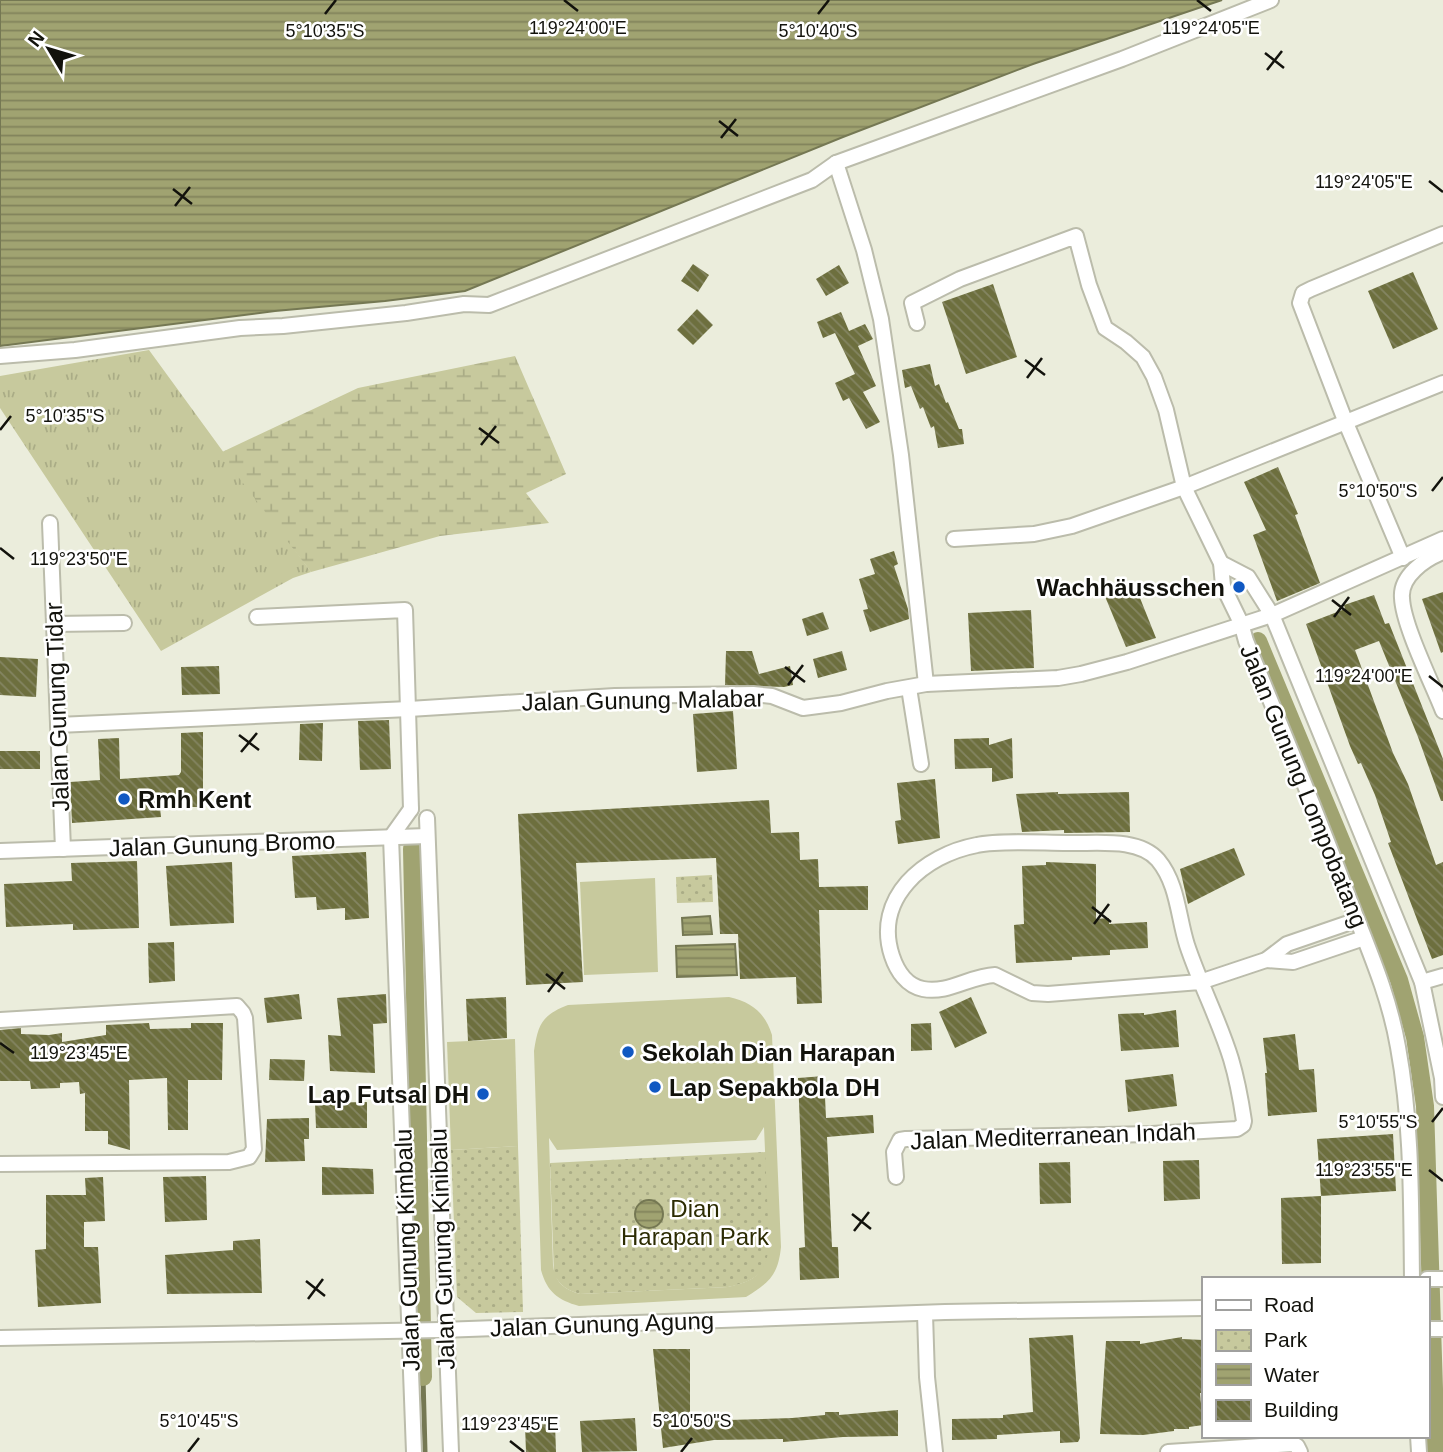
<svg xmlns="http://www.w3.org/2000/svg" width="1443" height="1452" font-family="Arial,sans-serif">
<defs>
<pattern id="grass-tufts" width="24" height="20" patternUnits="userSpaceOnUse" patternTransform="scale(1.75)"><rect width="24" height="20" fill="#c7c99d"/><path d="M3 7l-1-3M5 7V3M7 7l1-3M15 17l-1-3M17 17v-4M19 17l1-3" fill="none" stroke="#aaac86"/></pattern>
<pattern id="wetland-marsh" width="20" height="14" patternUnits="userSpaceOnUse" patternTransform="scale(1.75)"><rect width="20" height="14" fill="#c7c99d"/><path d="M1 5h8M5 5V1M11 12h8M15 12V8" fill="none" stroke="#aaac86"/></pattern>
<pattern id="park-dots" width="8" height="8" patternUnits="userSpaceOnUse" patternTransform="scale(1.75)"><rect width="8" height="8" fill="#c7c99d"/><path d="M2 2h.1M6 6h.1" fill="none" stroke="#aaac86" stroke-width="1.8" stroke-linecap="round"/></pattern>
<pattern id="water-rules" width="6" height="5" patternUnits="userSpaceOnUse" patternTransform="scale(1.75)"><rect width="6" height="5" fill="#a0a371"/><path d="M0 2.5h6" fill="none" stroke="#81835b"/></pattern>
<pattern id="building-back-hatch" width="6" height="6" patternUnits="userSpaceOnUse" patternTransform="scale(1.75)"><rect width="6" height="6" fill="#6d6f3e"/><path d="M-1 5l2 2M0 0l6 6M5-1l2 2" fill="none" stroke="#848562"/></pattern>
</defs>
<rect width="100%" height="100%" fill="#ebeddc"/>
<!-- grass -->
<polygon fill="url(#grass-tufts)" points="149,350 311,572 293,578 161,651 0,408 0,376"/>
<!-- wetland -->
<polygon fill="url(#wetland-marsh)" points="515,356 566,474 526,493 549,523 440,536 311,572 220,453 358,388"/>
<!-- park -->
<g fill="url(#park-dots)">
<polygon points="712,875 713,902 677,903 676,877"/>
<polygon points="518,1146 523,1312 476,1313 457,1297 451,1150"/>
<path d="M766 1152C766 1173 774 1246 768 1262 761 1278 743 1284 728 1287L580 1294C567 1290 561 1286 554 1275L550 1163Z"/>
</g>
<!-- garden -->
<g fill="#c7c99d" fill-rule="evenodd">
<polygon points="655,878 658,972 584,975 580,882"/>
<path d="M729 997C752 1002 765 1013 772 1035L781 1247C778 1275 770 1282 746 1297L579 1306C558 1300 547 1292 541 1270L534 1051C538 1024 542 1015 568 1005ZM764 1127 769 1244C767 1273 755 1281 728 1287L580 1294C563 1289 555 1282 553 1265L549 1138 557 1150 756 1140Z"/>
<polygon points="515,1039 518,1146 451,1150 447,1042"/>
</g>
<!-- water -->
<g fill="url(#water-rules)" stroke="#757853" stroke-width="2">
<polygon points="0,0 1222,0 1033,64 843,137 465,291 385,301 275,311 0,346"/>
<polygon points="710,916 712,934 683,935 682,918"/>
<polygon points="735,944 737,975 677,977 676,946"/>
<circle cx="649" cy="1214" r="14"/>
</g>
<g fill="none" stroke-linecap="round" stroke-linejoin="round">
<!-- stream -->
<polyline stroke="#757853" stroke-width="5" points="423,1377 425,1452"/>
<!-- canal -->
<g stroke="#a0a371" stroke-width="18">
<polyline points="1258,641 1399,980 1415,1037 1425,1106 1436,1452"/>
<polyline points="412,849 423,1377"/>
</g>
</g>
<!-- building -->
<g fill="url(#building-back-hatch)">
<polygon points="693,264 709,275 698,292 681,281"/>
<polygon points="839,265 849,283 826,296 816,279"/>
<polygon points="1413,272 1438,329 1393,349 1368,291"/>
<polygon points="993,284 1017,357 966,374 942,302"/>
<polygon points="697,309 713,325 693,345 677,330"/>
<polygon points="841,312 849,331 865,324 873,339 858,346 876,386 863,392 880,422 866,429 849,398 843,401 835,383 855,374 835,333 823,338 817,322"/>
<polygon points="930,364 935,386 939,384 946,403 948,402 959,429 962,429 964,444 938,448 934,426 931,428 923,407 920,409 911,386 905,388 902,370"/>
<polygon points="1278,467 1298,514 1295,515 1320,583 1277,601 1253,535 1266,530 1244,482"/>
<polygon points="894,551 898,564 894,566 908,609 909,619 870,632 863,610 868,609 859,579 875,574 870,559"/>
<polygon points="1134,583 1156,638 1126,647 1104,594"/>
<polygon points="1443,592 1443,652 1441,653 1422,599"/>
<polygon points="1374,595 1385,624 1389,623 1443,759 1443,801 1441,801 1418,737 1379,641 1355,650 1393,753 1408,784 1436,865 1443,862 1443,955 1432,959 1388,843 1391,842 1375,795 1361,763 1358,764 1350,746 1306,624 1345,609 1344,605"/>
<polygon points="1031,610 1034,668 971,671 968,613"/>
<polygon points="823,612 829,629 807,636 802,619"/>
<polygon points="726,651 752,651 759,674 790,666 793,685 784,687 725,685"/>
<polygon points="842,651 847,670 818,678 813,659"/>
<polygon points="0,657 38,659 36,697 0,695"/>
<polygon points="219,666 220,694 182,695 181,667"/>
<polygon points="733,711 737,769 697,772 693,714"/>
<polygon points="389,720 391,769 360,770 358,721"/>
<polygon points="323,723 322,761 299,760 300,724"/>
<polygon points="203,732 203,807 160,807 161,817 72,823 70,782 100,780 98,739 119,738 120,779 179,775 181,772 181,733"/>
<polygon points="989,738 989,745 1012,738 1013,778 992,782 992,768 955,769 954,739"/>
<rect x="0" y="751" width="40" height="18"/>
<polygon points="935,779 940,838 898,844 895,821 901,820 897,783"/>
<polygon points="1058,792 1058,794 1129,792 1130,832 1064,833 1064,830 1022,832 1016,794"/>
<polygon points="769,800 771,833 799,832 800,860 818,859 819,887 868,886 868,910 819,910 822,1003 797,1004 796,977 740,979 738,934 720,934 716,858 576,863 583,982 526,985 518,814"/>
<polygon points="1234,848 1245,875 1188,904 1180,869"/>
<polygon points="366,852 369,918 345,920 345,908 317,910 316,897 295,898 292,856"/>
<polygon points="137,861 139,928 73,930 73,924 6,927 4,884 72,881 71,863"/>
<polygon points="232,862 234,923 170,926 166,866"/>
<polygon points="1046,862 1096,864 1096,919 1109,918 1109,924 1147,922 1148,948 1110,950 1110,955 1072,957 1072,960 1016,963 1014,925 1024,924 1022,866 1046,865"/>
<polygon points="174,942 175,981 149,983 148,943"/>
<polygon points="299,994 302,1019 267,1023 264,998"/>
<polygon points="386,994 387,1023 373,1024 375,1073 330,1071 328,1035 341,1036 337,998"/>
<polygon points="506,997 507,1038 468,1041 466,999"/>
<polygon points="971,997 987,1033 955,1048 939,1012"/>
<polygon points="1176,1010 1179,1047 1121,1051 1118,1014 1144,1013 1144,1015"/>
<polygon points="149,1023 150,1029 191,1028 191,1023 223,1023 222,1080 188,1080 188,1130 168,1130 167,1078 129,1080 130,1150 108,1144 108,1131 85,1131 85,1093 80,1094 79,1082 60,1083 60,1088 31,1089 30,1081 0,1081 0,1030 21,1028 21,1034 49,1035 62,1033 62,1042 106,1035 106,1025"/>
<polygon points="931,1023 932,1050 911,1051 911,1024"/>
<polygon points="1295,1034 1299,1070 1314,1069 1317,1112 1268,1116 1265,1073 1267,1073 1263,1038"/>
<polygon points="270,1059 305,1060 304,1081 269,1080"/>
<polygon points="1173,1074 1177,1106 1128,1112 1125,1080"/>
<polygon points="824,1076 826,1118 873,1115 874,1133 827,1137 832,1247 838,1247 839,1278 800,1280 799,1248 805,1247 798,1078"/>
<polygon points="367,1102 367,1128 316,1128 315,1103"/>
<polygon points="309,1118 309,1139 304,1139 305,1161 265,1162 267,1119"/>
<polygon points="1393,1134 1396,1191 1321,1196 1317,1139"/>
<polygon points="1199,1160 1200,1199 1164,1201 1163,1161"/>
<polygon points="1070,1162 1071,1203 1040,1204 1039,1163"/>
<polygon points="322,1167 373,1169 374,1194 322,1195"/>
<polygon points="206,1176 207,1220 165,1222 163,1177"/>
<polygon points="103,1177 105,1221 84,1222 84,1247 98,1247 101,1303 38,1307 35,1250 46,1249 46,1195 86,1195 85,1178"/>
<polygon points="1321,1196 1321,1263 1282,1264 1281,1198"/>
<polygon points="260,1239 262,1293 167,1294 165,1255 233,1250 233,1241"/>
<polygon points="1073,1335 1080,1438 1078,1442 1060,1443 1060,1431 997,1435 997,1439 952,1440 952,1419 1003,1418 1003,1415 1033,1412 1029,1338"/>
<polygon points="1182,1337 1182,1339 1203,1340 1203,1393 1200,1393 1203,1425 1189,1427 1189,1429 1174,1429 1174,1431 1143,1435 1100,1434 1106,1341 1140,1341 1140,1344"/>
<polygon points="653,1349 690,1349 690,1417 728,1416 728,1420 792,1418 825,1415 825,1412 839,1412 839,1415 898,1410 898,1436 843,1437 783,1442 783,1439 714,1440 663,1448"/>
<polygon points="635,1418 637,1451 582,1452 580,1421"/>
<polygon points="555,1424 556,1452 526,1452 525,1425"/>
</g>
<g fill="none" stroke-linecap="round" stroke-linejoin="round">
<!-- minor casing -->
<g stroke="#bbbcab" stroke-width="18">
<g id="minor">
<polyline points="836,163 864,250 881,319 901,455 926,684"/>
<path d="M917 323 912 303 960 279 1076 236 1089 285 1105 328 1126 342 1143 357 1154 377 1166 410 1184 487 1221 563 1223 586 1241 623 1246 641C1281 726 1316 810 1348 896 1367 946 1389 994 1398 1047 1412 1123 1411 1201 1412 1279"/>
<polyline points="0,356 75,350 240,328 283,326 406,313 464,304 489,305 812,180 836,163 1122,59 1271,0"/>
<polyline points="50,523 63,849"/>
<polyline points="954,539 1034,534 1072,526 1184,487 1443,383"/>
<path d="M1443 552C1425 559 1400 576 1402 598 1403 625 1432 683 1443 711"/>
<polyline points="1403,558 1346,423 1300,303 1303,293 1311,289 1443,234"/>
<polyline points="1221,563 1248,577 1272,615 1422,982 1442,1078 1443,1097"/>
<polyline points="257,617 405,610 411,809"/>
<polyline points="54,624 124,623"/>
<polyline points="909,688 921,764"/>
<polyline points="58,725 409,709 615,696 753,694 772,696 803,708 841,703 887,691 926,684 1058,678 1081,674 1127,662 1272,615 1443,539"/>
<polyline points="427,818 451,1452"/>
<polyline points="391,837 414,1452"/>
<polyline points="391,837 411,809"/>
<polyline points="0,851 427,836"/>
<polyline points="1266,960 1293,962 1364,938"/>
<polyline points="1422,982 1443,976"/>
<polyline points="0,1020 237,1006 243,1013 245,1018 254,1149 249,1157 229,1162 0,1164"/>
<path d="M896 1177 894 1152 900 1140 906 1139 1152 1134 1237 1129 1243 1125 1244 1121C1241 1101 1237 1079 1231 1059 1219 1020 1200 984 1187 945 1178 917 1178 884 1158 860 1138 837 1095 844 1067 843 1042 843 1000 840 977 845 924 855 873 898 892 956 897 971 907 986 923 989 948 994 970 976 995 975L1032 993 1048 994 1200 982 1266 960 1287 944 1357 920"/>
<polyline points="1427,1279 1443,1279"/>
<polyline points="925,1314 927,1377 935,1452"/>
<polyline points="1427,1329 1443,1329"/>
<polyline points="0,1338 441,1330 945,1312 1203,1308"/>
<polyline points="1418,1436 1419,1452"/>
<polyline points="1168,1452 1293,1444 1297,1446 1300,1452"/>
</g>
</g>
<!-- minor -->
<use href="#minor" stroke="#fff" stroke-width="14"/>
</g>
<!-- ticks -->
<path fill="none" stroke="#12120c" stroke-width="2.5" d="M564 0 578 11M1197 0 1211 11M325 14 336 0M818 14 829 0M1265 53 1284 68M1267 70 1282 51M719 121 738 136M721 138 736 119M1429 181 1443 192M173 189 192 204M175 206 190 187M1025 360 1045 375M1027 378 1042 358M479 428 499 443M0 430 11 416M481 445 496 426M1432 491 1443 477M0 548 14 559M1332 600 1351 615M1334 617 1349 597M785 667 805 682M1429 676 1443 687M788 685 803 665M239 735 259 750M241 752 257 733M1092 907 1111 922M1094 924 1109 904M546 974 565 989M548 992 563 972M0 1043 14 1053M1432 1122 1443 1108M1429 1170 1443 1181M852 1214 871 1229M854 1231 869 1212M306 1281 325 1296M308 1299 323 1279M510 1441 524 1452M188 1452 199 1438M681 1452 692 1438"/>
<!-- markers -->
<g fill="#1058c2" stroke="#fff" stroke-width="2.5">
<circle cx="1239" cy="587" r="7"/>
<circle cx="124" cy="799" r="7"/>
<circle cx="628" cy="1052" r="7"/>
<circle cx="655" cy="1087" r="7"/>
<circle cx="483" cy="1094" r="7"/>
</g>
<g text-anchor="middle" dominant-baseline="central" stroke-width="5" stroke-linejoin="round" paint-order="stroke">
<!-- poi labels -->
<g font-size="24" font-weight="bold" fill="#12120c" stroke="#fff" text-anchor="start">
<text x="1225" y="587" text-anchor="end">Wachhäusschen</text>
<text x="138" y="799">Rmh Kent</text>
<text x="642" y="1052">Sekolah Dian Harapan</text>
<text x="669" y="1087">Lap Sepakbola DH</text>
<text x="469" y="1094" text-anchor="end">Lap Futsal DH</text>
</g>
<!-- street labels -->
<g font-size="24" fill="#12120c" stroke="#fff">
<text transform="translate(643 700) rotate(-1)">Jalan Gunung Malabar</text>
<text transform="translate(57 707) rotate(-92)">Jalan Gunung Tidar</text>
<text transform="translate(1304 786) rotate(68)">Jalan Gunung Lompobatang</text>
<text transform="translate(222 844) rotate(-2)">Jalan Gunung Bromo</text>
<text transform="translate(1053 1136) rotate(-2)">Jalan Mediterranean Indah</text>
<text transform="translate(442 1249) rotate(-92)">Jalan Gunung Kinibalu</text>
<text transform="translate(407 1250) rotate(-92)">Jalan Gunung Kimbalu</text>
<text transform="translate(602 1324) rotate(-2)">Jalan Gunung Agung</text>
</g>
<!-- park labels -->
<g font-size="24" fill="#2c2c03" stroke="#fff">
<text x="695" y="1208">Dian<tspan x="695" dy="28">Harapan Park</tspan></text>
</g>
</g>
<g font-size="18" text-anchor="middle" fill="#12120c" stroke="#fff" stroke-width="5" stroke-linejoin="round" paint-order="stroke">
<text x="1211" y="34">119°24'05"E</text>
<text x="578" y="34">119°24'00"E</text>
<text x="325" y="37">5°10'35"S</text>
<text x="818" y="37">5°10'40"S</text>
<text x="1364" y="188">119°24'05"E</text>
<text x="65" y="422">5°10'35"S</text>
<text x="1378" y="497">5°10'50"S</text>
<text x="79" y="565">119°23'50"E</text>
<text x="1364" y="682">119°24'00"E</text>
<text x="79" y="1059">119°23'45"E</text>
<text x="1378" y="1128">5°10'55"S</text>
<text x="1364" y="1176">119°23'55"E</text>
<text x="199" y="1427">5°10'45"S</text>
<text x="692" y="1427">5°10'50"S</text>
<text x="510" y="1430">119°23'45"E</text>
</g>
<!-- legend -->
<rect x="1202" y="1277" width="228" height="161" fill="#ffffff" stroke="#a0a09e" stroke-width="2"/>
<rect x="1216" y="1300" width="35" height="10" fill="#ffffff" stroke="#a0a09e" stroke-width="2"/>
<text x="1264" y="1312" font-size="21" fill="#12120c">Road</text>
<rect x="1216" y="1330" width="35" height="21" fill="url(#park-dots)" stroke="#a0a09e" stroke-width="2"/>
<text x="1264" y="1347" font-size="21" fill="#12120c">Park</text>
<rect x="1216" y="1364" width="35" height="21" fill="url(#water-rules)" stroke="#a0a09e" stroke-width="2"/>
<text x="1264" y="1382" font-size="21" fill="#12120c">Water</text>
<rect x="1216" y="1400" width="35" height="21" fill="url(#building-back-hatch)" stroke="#a0a09e" stroke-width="2"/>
<text x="1264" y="1417" font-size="21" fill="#12120c">Building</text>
<!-- north arrow -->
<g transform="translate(49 49) rotate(308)" stroke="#ffffff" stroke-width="5" paint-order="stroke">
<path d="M0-5L12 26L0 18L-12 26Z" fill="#12120c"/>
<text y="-10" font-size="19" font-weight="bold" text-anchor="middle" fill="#12120c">N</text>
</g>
</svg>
